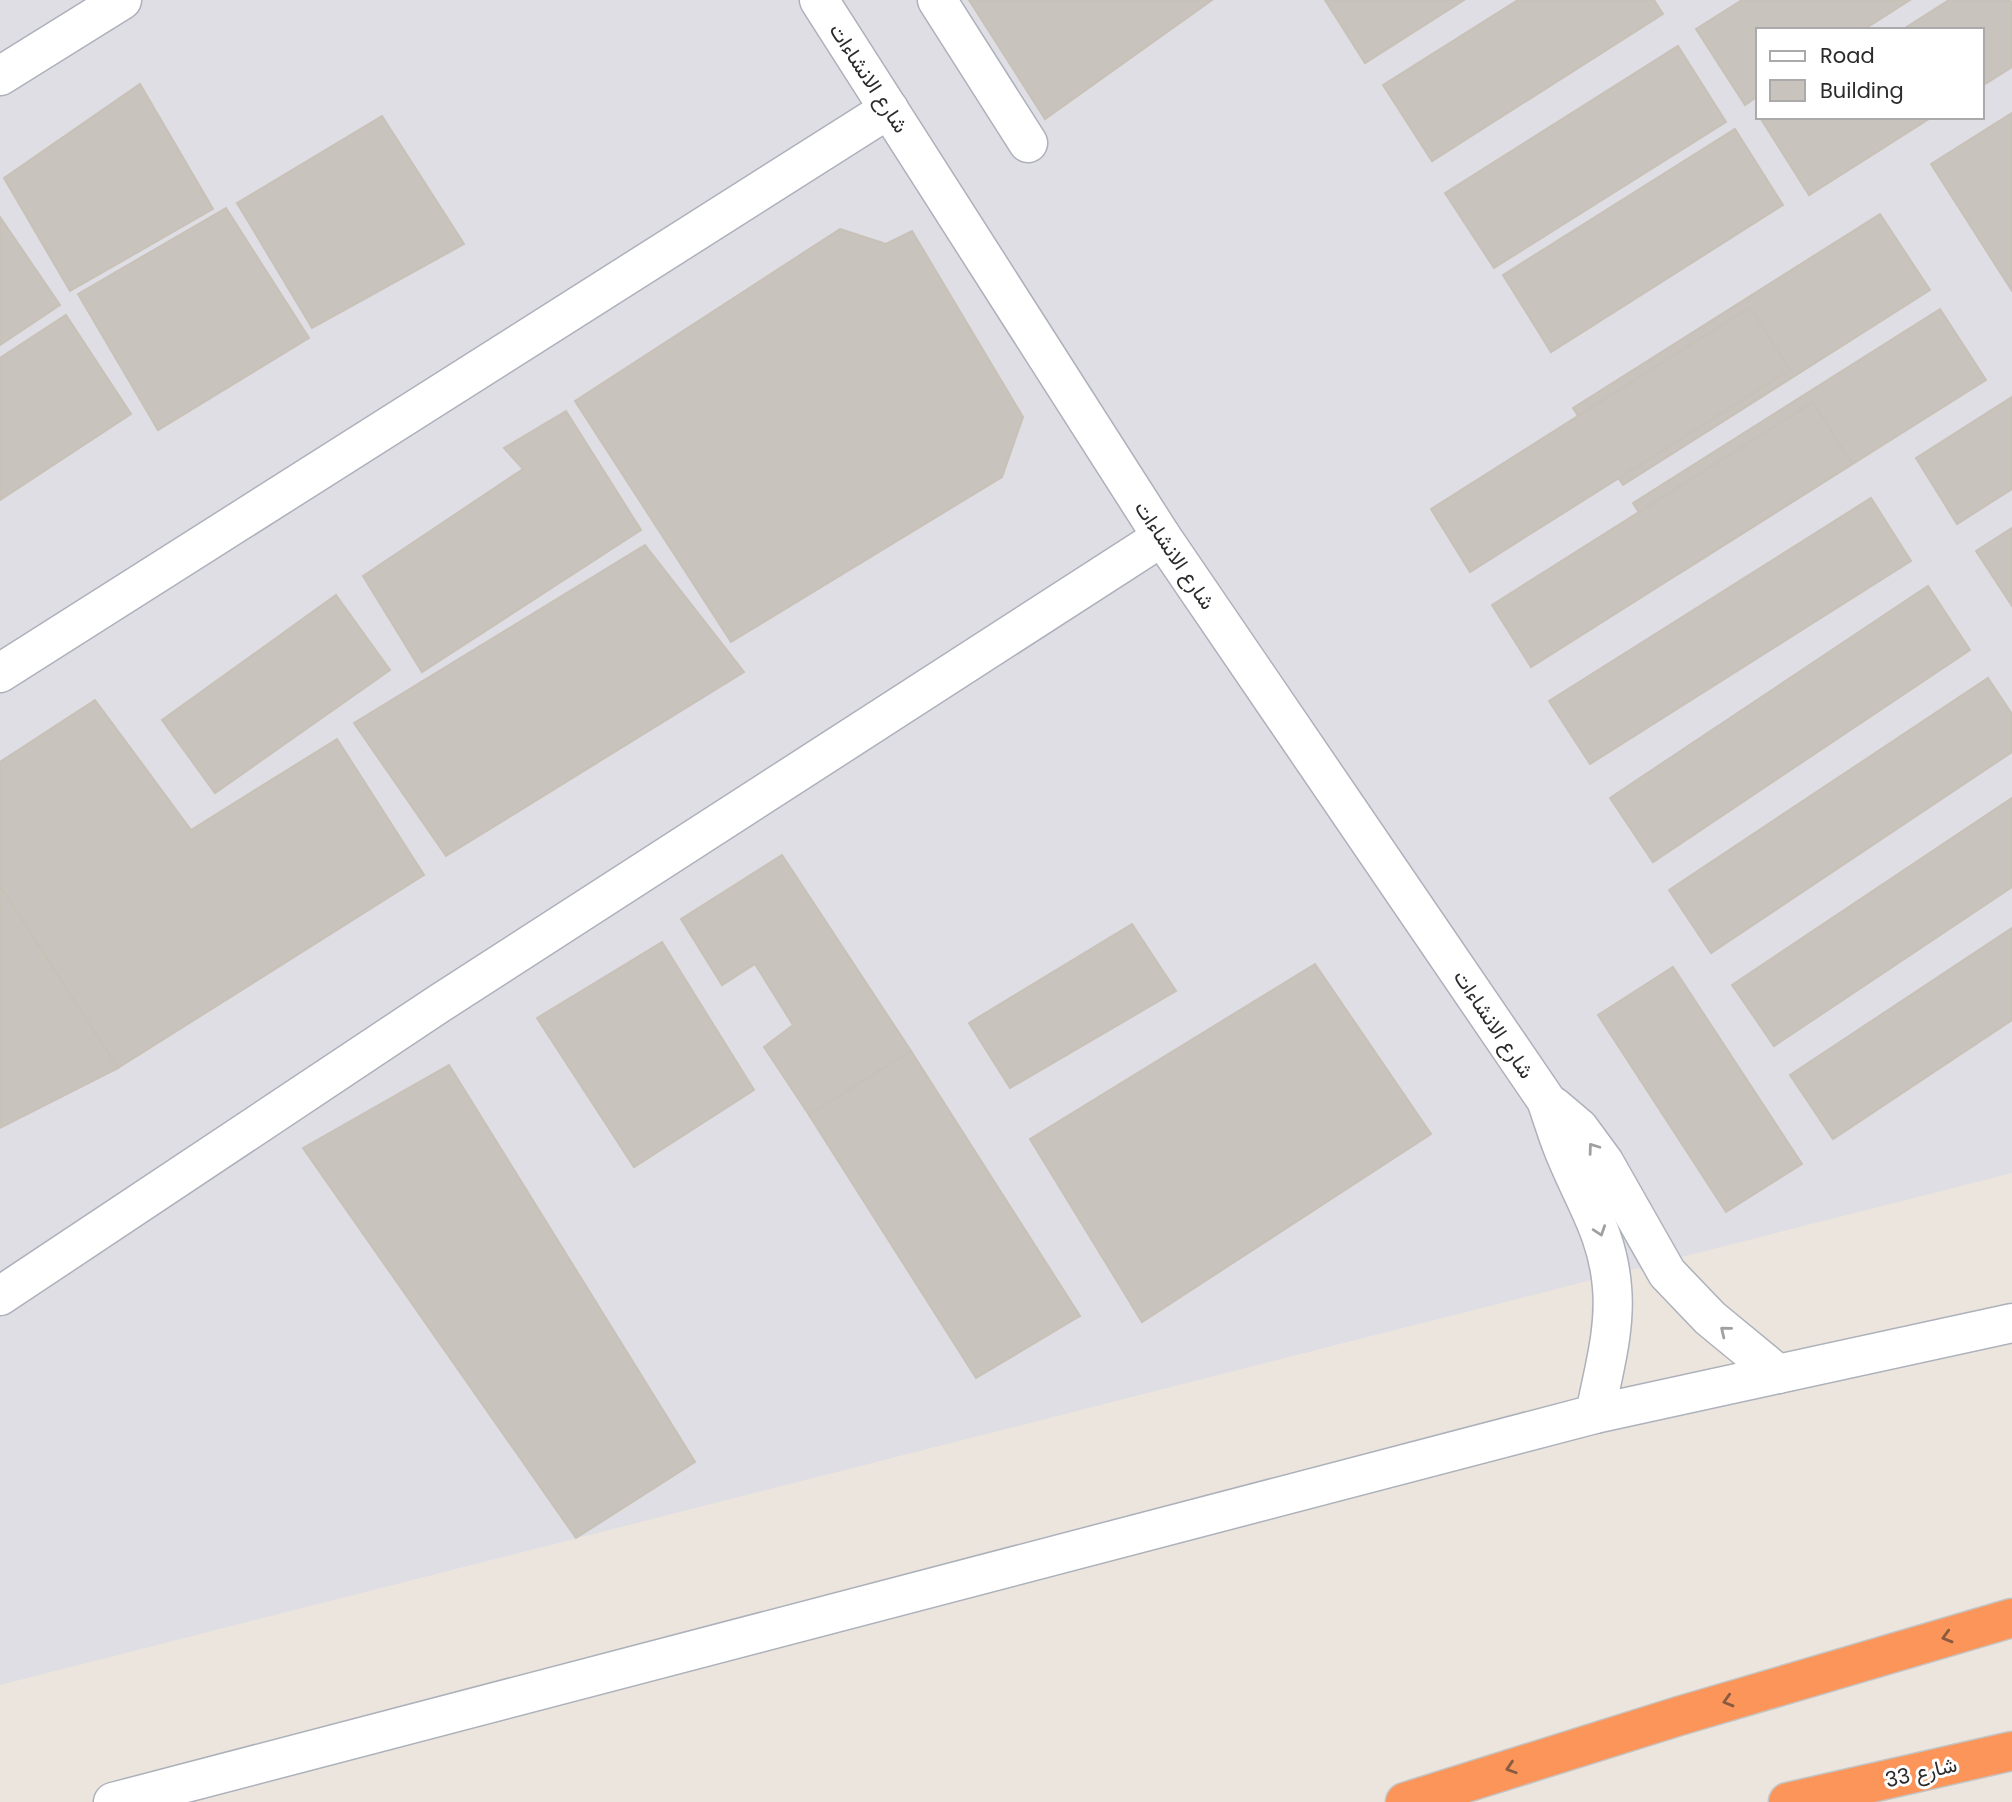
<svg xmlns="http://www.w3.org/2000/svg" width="2012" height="1802" font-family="Poppins,Vazirmatn,sans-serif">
<rect width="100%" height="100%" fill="#ece5dd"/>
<!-- industrial -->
<path fill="#dfdee5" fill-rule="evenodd" d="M0 0H2012V1173L0 1685ZM1758 30H1982V117H1758Z"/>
<!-- building -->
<g fill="#c8c3bc" stroke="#c8c1b7" stroke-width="2">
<polygon points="969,0 1212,0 1045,119"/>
<polygon points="1325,0 1464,0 1365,63"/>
<polygon points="1518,0 1654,0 1663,14 1432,161 1383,85"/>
<polygon points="1742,0 1910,0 1863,30 1758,30 1758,96 1745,105 1696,29"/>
<polygon points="1949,0 2010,0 2012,3 2012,67 1982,86 1982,30 1902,30"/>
<polygon points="1678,46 1726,122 1494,268 1445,193"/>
<polygon points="140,84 213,209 70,291 4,178"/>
<polygon points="2012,113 2012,291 1931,164"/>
<polygon points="382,116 464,244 312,328 237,203"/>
<polygon points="1764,117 1932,117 1809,195 1761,119"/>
<polygon points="1735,129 1783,205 1551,352 1503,275"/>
<polygon points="226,208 309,338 158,430 78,294"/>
<polygon points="1880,214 1930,290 1623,485 1573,408"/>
<polygon points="0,217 60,305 0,345"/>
<polygon points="840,229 886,244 912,231 1023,417 1002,477 731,642 575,401"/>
<polygon points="1750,307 1790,370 1470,572 1431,509"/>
<polygon points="1940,309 1986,380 1678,574 1633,503"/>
<polygon points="66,315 131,414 0,500 0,358"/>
<polygon points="2012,397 2012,489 1957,524 1916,458"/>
<polygon points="1813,402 1852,464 1531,667 1492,605"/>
<polygon points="566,411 641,530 422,672 363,576 523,469 504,448"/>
<polygon points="1871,498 1911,561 1590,764 1549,701"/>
<polygon points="2012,528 2012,606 1976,551"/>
<polygon points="645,545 744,672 446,856 354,723"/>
<polygon points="1928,586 1970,650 1653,862 1610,798"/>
<polygon points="336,595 390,670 215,793 162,720"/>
<polygon points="1988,678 2012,714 2012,752 1711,953 1669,890"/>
<polygon points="95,700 191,830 337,739 424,875 118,1068 0,886 0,762"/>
<polygon points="2012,798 2012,887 1774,1046 1732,985"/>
<polygon points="782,855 911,1051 809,1115 764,1047 793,1025 755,964 722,985 681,919"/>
<polygon points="0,886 118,1068 0,1128"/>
<polygon points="1132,924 1176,991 1010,1088 969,1023"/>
<polygon points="2012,928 2012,1020 1833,1139 1790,1075"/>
<polygon points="662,942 754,1090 634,1167 537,1018"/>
<polygon points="1315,964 1431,1134 1142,1322 1030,1139"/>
<polygon points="1673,967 1802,1164 1726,1212 1598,1015"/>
<polygon points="911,1051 1080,1316 976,1378 809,1115"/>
<polygon points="449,1065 695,1462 576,1538 303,1148"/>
</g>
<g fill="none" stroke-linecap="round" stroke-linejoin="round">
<!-- minor casing -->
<g stroke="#adb1bb" stroke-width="41">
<g id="minor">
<path d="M819 0 1162 537 1546 1100C1553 1119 1558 1138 1566 1156 1585 1202 1608 1235 1612 1287 1616 1329 1603 1373 1595 1414"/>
<polyline points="937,0 1028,143"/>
<polyline points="0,76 122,0"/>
<polyline points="0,673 889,109"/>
<polyline points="1553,1106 1579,1128 1604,1162 1667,1273 1710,1318 1778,1374"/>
<polyline points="0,1296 440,1003 1162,537"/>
<polyline points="113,1802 1595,1414 2012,1323"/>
</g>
</g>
<!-- highway casing -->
<g stroke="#c4c4c4" stroke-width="41">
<g id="highway">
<polyline points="1405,1802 1679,1716 2012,1618"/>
<polyline points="1788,1802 2012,1751"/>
</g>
</g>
<!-- minor -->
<use href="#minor" stroke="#fff" stroke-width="38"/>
<!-- highway -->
<use href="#highway" stroke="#fc9559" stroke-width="38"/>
</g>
<!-- one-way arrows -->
<defs><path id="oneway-chevron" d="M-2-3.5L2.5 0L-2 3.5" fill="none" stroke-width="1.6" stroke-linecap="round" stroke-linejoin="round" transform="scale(1.75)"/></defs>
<g stroke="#a0a0a0">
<use href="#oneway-chevron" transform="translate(1593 1148) rotate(-126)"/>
<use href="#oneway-chevron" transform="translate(1600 1231) rotate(71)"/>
<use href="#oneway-chevron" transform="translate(1725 1331) rotate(-141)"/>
</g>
<g stroke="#895b40">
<use href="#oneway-chevron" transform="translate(1947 1637) rotate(164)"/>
<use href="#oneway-chevron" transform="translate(1728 1701) rotate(164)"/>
<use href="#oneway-chevron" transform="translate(1511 1768) rotate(162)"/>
</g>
<g text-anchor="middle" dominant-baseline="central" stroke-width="6" stroke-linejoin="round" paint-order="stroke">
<!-- street labels -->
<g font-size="21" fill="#2b2b2b" stroke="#fff">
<text transform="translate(869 78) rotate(57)">شارع الانشاءات</text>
<text transform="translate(1175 555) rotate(56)">شارع الانشاءات</text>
<text transform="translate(1494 1024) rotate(56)">شارع الانشاءات</text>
<text transform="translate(1921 1772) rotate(-13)">شارع 33</text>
</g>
</g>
<!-- legend -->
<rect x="1756" y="28" width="228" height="91" fill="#ffffff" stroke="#aaaaaa" stroke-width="2"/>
<rect x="1770" y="51" width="35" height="10" fill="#ffffff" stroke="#aaaaaa" stroke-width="2"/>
<text x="1820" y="63" font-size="21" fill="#2b2b2b">Road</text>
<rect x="1770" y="80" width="35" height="21" fill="#c8c3bc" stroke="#aaaaaa" stroke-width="2"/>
<text x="1820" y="98" font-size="21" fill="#2b2b2b">Building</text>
</svg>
